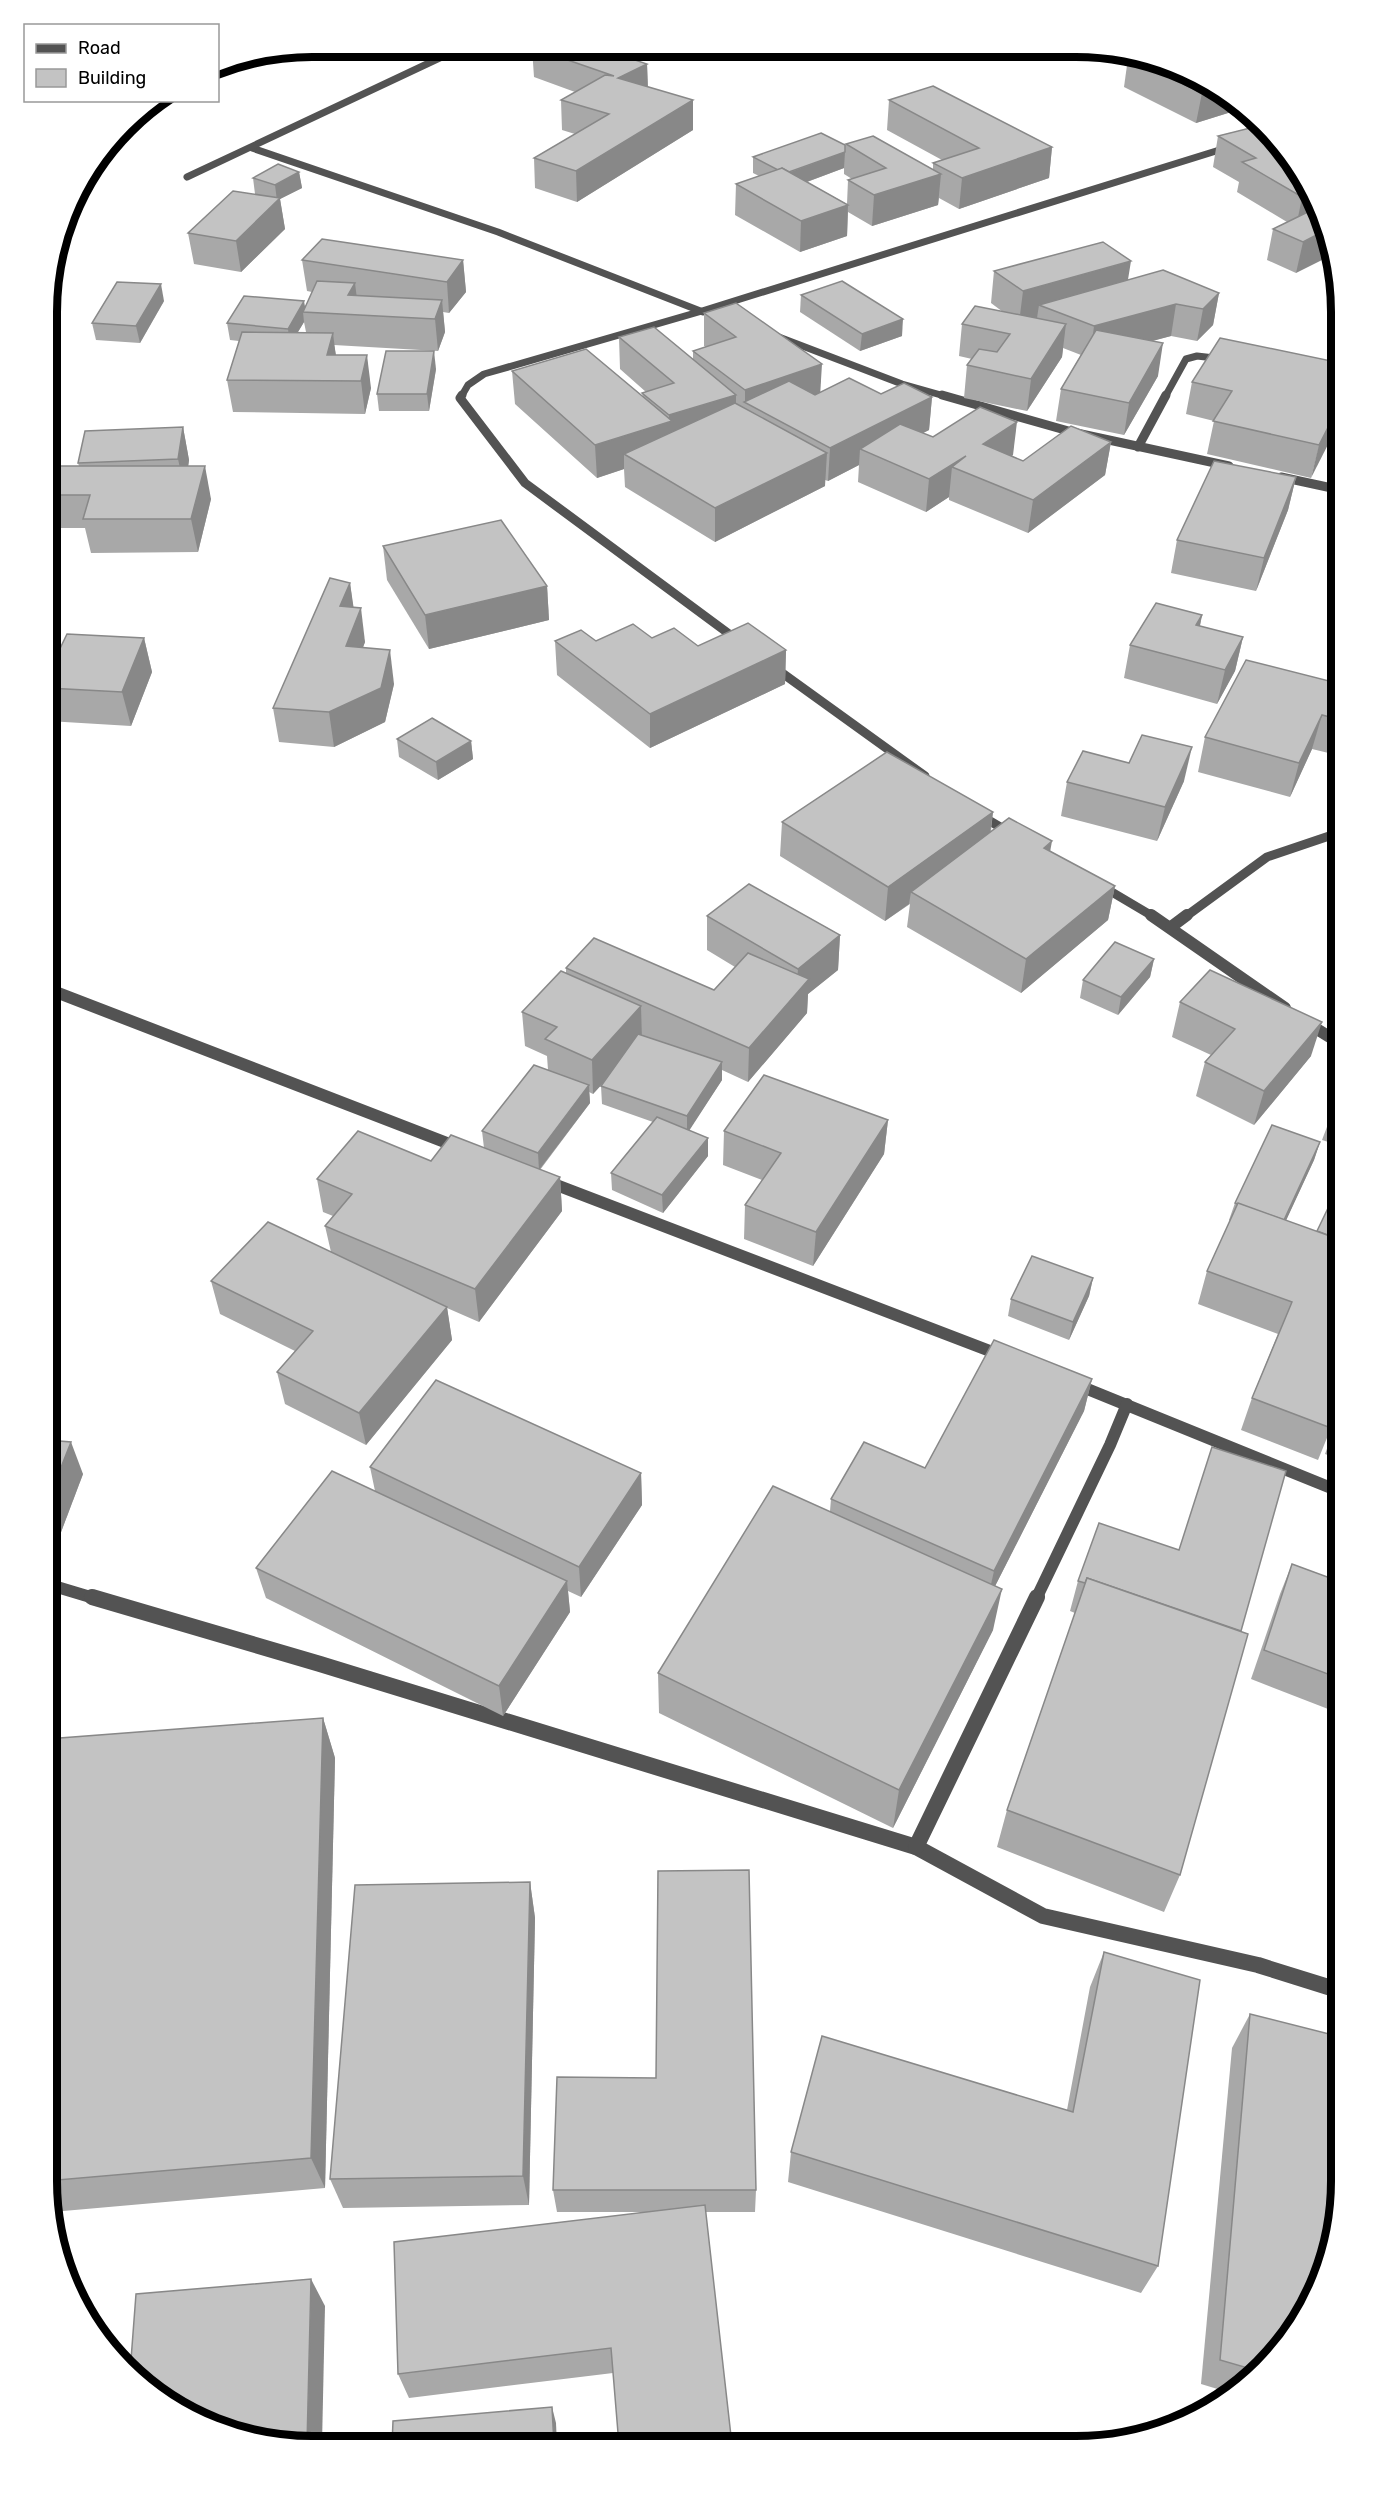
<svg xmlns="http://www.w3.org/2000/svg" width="1388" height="2493" font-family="Rubik,sans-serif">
<rect width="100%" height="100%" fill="#fff"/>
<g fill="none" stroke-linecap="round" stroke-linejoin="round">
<!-- minor-far3 -->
<g stroke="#535353" stroke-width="7">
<polyline points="252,148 498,232 703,312"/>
<polyline points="771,334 902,384 948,397"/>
<polyline points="461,397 468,385 484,374 702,311 1229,147"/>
<polyline points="1165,397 1186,359 1197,356 1223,359"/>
</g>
<!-- minor-far2 -->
<g stroke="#535353" stroke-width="9">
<polyline points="462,395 460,398 525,483 740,642"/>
<polyline points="942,395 1072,432 1229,466"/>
<polyline points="1138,447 1166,395"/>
<polyline points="1281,477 1341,490"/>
<polyline points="771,665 925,776"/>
<polyline points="978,814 1012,834"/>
<polyline points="1100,885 1154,917"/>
<polyline points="1185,917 1267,857 1341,832"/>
</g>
<!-- minor-far1 -->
<g stroke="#535353" stroke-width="12">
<polyline points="1151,915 1285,1008"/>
<polyline points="1171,927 1187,915"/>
<polyline points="48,989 460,1148"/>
<polyline points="1307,1023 1341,1044"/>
<polyline points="546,1181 1003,1356"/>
<polyline points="1075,1384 1341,1492"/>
<polyline points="47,1584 97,1599"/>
<polyline points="1036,1599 1110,1445 1127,1404"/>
</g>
<!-- minor -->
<g stroke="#535353" stroke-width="16">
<polyline points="92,1597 320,1664 916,1847 1043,1916 1258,1965 1341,1991"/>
<polyline points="916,1847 1037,1597"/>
</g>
<!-- tertiary -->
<polyline stroke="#535353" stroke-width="7" points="187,177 463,47"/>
</g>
<!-- wall -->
<g fill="#a8a8a8" fill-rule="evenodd">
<polygon points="532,48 647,64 648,87 693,130 577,202 535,188 534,158 575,134 562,130 561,100 575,92 534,77"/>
<polygon points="700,49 733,49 733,50 715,56"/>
<polygon points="1128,58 1244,108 1196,123 1124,87"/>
<path d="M889 100 1052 147 1049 178 959 209 939 198 938 205 872 226 848 212 847 236 800 252 735 215 736 184 759 176 753 173V157L845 145 846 144 933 169V163L942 160 887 130ZM844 168V174L852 179 848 180 847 204 807 182Z"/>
<polygon points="1267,131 1327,226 1296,273 1267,260 1273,229 1287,222 1237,192 1239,182 1213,167 1218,136"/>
<polygon points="299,172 302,188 280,199 285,229 241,272 194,264 188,233 255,194 253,178"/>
<path d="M302 260H463L466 292 449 313 443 312 445 332 438 351 334 345 336 355 371 388 365 414 233 412 227 380 239 341 230 340 227 323 305 307 312 292 307 291ZM304 322 306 332H298Z"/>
<polygon points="994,271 1128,280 1219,293 1213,325 1197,341 1171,336 1151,341 1158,376 1124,435 1056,421 1061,389 1081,355 1063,348 1062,357 1027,411 964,398 967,365 972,359 959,356 962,324 1003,312 991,303"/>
<polygon points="801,295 902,336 860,351 800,312"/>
<polygon points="164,301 140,343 96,340 92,323"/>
<polygon points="704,313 820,392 932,397 929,430 923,433 933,437 1013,455 1011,456 1023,461 1111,442 1105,475 1028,533 949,500 949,497 926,512 858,482 859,465 828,481 825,480 825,486 715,542 625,487 624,469 597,478 515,404 512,371 643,397 642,393 646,392 620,369 619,337 693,359 693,351 706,347 704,346"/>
<polygon points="1341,363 1311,478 1207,454 1214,421 1186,414 1192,382"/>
<polygon points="436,369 429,411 379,411 377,394"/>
<polygon points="183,427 189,460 188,466 211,499 198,552 91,553 85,528 48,528 49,466 79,466 78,463"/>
<polygon points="1296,477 1288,510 1256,591 1171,573 1177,540"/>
<polygon points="383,546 547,586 549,620 429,649 387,580"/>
<polygon points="350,583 353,607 365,642 363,647 394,684 385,722 334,747 279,742 273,708"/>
<polygon points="1202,615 1200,626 1243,637 1235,671 1217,704 1124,678 1130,645"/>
<polygon points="144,638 152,672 131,726 48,721 48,663 53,663"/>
<polygon points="652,638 698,646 786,650 785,684 650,748 557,675 555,641 596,641"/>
<polygon points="1341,684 1341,756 1312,749 1290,797 1198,772 1205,737"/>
<polygon points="397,739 471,741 473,759 438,780 399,757"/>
<polygon points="1184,781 1157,841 1061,816 1067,782"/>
<polygon points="993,812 991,831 1050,851 1115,886 1108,920 1021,993 907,927 910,904 885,921 780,856 782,822"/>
<polygon points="707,916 840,935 838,970 808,994 807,1013 748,1082 722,1070 722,1080 689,1130 708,1156 663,1213 612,1190 611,1173 653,1122 602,1104 601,1086 606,1080 593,1094 589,1092 590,1103 540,1170 560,1177 562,1211 479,1322 447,1308 452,1340 366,1445 285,1404 277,1372 295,1351 220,1314 211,1281 331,1252 325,1226 333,1216 323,1212 317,1179 431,1161 484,1148 482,1131 548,1070 547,1056 525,1046 522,1012 566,974 566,968 714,990 735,967 707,950"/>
<polygon points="1154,959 1150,977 1118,1015 1080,998 1083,980"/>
<polygon points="1180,1002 1311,1056 1254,1125 1196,1096 1205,1062 1211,1055 1172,1037"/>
<polygon points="1341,1090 1341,1146 1322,1140"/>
<polygon points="888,1120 884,1154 813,1266 744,1239 745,1205 762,1180 723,1165 724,1131"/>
<polygon points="1320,1142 1314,1160 1286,1220 1331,1428 1318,1460 1241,1430 1252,1398 1278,1334 1198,1304 1207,1271 1230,1221 1229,1220 1235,1203"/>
<polygon points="1093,1278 1089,1296 1069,1340 1008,1316 1011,1299"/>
<polygon points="1092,1379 1084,1411 995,1586 993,1630 893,1828 659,1713 658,1673 830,1511 831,1499 925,1468"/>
<polygon points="1341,1411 1341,1460 1325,1454"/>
<polygon points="47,1440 83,1474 55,1548 47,1547"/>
<polygon points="370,1467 641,1473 642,1505 581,1597 568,1591 570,1612 503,1716 266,1598 256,1568 375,1491"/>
<polygon points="1292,1564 1341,1582 1341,1714 1251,1679 1280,1594"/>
<polygon points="1078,1581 1241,1631 1180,1875 1164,1912 997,1847 1007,1810 1075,1613 1070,1611"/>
<polygon points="323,1718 335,1758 325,2188 52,2212 46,2181"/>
<polygon points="530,1882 535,1918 529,2205 343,2208 330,2179"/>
<polygon points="1104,1952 1158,2266 1141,2293 788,2182 791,2152 1067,2110 1090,1987"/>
<polygon points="1250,2014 1286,2343 1237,2392 1234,2394 1201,2384 1232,2048"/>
<polygon points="553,2190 756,2190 755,2212 705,2212 613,2373 409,2398 398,2374 651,2212 557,2212"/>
</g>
<!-- shaded-wall -->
<g fill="#888">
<polygon points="715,49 733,49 733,50 715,56"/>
<polygon points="647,64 648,94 618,78"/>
<polygon points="1216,89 1244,108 1196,123 1202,93"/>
<polygon points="693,100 693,130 577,202 576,171"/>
<polygon points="1052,147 1049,178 959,209 962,178"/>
<polygon points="845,152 844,168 785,190 785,174"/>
<polygon points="299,172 302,188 280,199 285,229 241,272 236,241 277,201 275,185"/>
<polygon points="941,174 938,205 872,226 874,195"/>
<polygon points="1311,194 1324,220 1296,228 1302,197"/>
<polygon points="848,205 847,236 800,252 801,221"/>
<polygon points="1328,229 1332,255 1296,273 1303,242"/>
<polygon points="463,260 466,292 449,313 447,282"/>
<polygon points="1131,261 1126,292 1039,305 1037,318 1019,323 1023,291"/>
<polygon points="355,283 359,315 348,295"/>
<polygon points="161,284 164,301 140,343 136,326"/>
<polygon points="1219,293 1213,325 1197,341 1203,309"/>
<polygon points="442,300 445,332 438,351 435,319"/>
<polygon points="304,301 306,312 303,312 304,322 290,345 288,329"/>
<polygon points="1176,304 1171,336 1090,358 1094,326"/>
<polygon points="903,319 902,336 860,351 862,334"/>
<polygon points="1066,324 1062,357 1027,411 1031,379"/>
<polygon points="333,333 337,365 327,355"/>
<polygon points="1163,343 1158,376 1124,435 1129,403"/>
<polygon points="434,351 436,369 429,411 427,394"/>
<polygon points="367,355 371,388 365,414 361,381"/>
<polygon points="822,364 820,397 745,403 745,390"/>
<polygon points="736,395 736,427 624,454 624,469 597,478 595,445 669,422 669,415"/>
<polygon points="932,397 929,430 877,456 860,449 859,465 828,481 830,448"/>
<polygon points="1341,402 1341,419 1311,478 1319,445"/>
<polygon points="1017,422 1013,455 979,477 983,444"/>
<polygon points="183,427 189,460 185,492 178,459"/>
<polygon points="1111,442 1105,475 1028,533 1033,500"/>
<polygon points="827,453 825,486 715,542 715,508"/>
<polygon points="966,456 952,467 949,497 926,512 929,479"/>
<polygon points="205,466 211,499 198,552 191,519"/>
<polygon points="1296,477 1288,510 1256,591 1264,558"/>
<polygon points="350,583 355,617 340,606"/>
<polygon points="547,586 549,620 429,649 425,615"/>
<polygon points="361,608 365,642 351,680 346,646"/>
<polygon points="1202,615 1195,649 1196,625"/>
<polygon points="1243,637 1235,671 1217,704 1225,670"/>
<polygon points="144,638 152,672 131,726 122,692"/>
<polygon points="390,650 394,684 385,722 334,747 329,712"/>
<polygon points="786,650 785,684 650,748 650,714"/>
<polygon points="1322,715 1312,749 1290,797 1299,763"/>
<polygon points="471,741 473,759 438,780 436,762"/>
<polygon points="1192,747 1184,781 1157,841 1165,807"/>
<polygon points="993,812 988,847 911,892 909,904 885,921 888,887"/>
<polygon points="1052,841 1046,875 1044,848"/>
<polygon points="1115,886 1108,920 1021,993 1026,959"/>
<polygon points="840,935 838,970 808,994 807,1013 748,1082 749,1048 796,993 798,969"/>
<polygon points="1154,959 1150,977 1118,1015 1121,997"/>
<polygon points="641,1006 642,1040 593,1094 592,1060"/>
<polygon points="1322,1022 1311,1056 1254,1125 1264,1091"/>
<polygon points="722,1062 722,1080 687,1134 687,1116"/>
<polygon points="589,1085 590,1103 539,1170 538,1153"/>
<polygon points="888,1120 884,1154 813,1266 816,1232"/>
<polygon points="708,1138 708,1156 663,1213 662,1195"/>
<polygon points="1320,1142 1314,1160 1278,1238 1284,1221"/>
<polygon points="560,1177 562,1211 479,1322 475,1289"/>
<polygon points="1093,1278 1089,1296 1069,1340 1073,1322"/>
<polygon points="447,1307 452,1340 366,1445 359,1413"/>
<polygon points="1092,1379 1084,1411 987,1602 994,1571"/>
<polygon points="71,1442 83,1474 55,1548 47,1529 47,1503"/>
<polygon points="641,1473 642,1505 581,1597 579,1567"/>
<polygon points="567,1581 570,1612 503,1716 499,1686"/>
<polygon points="1002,1589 993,1630 893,1828 899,1790"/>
<polygon points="323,1718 335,1758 325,2188 311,2158"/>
<polygon points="530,1882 535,1918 529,2205 523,2176"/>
<polygon points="311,2279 325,2306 322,2444 307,2444"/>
<polygon points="552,2407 556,2423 557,2445 554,2445"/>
</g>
<!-- building -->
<g fill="#c3c3c3" stroke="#888" stroke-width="1.5">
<polygon points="533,48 600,48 647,64 618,78 693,100 576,171 534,158 609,114 561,100 605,75 614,76"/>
<polygon points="1137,55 1193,74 1216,89 1202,93 1128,58"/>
<polygon points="933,86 1052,147 962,178 933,163 979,148 889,100"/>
<polygon points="1258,126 1267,131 1297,164 1311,194 1302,197 1242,162 1256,158 1218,136"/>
<polygon points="821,133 845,145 845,152 789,172 782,168 778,170 753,157"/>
<polygon points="873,136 941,174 874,195 848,180 886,168 846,144"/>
<polygon points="278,164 299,172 275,185 253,178"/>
<polygon points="782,168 848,205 801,221 736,184"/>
<polygon points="233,191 280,198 236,241 188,233"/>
<polygon points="1318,207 1327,226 1328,229 1303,242 1273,229"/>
<polygon points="322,239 463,260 447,282 302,260"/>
<polygon points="1103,242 1131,261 1023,291 994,271"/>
<polygon points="1163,270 1219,293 1203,309 1176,304 1094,326 1039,305"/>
<polygon points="317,281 355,283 348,295 442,300 435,319 303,312"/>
<polygon points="842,281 903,319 862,334 801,295"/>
<polygon points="117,282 161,284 136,326 92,323"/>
<polygon points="244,296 304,301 288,329 227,323"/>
<polygon points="736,303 822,364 745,390 693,351 736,337 704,313"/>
<polygon points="975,306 1066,324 1031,379 967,365 979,349 997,352 1010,334 962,324"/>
<polygon points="654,327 736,395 669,415 642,393 674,383 619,337"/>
<polygon points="1096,330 1163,343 1129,403 1061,389"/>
<polygon points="242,332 333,333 327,355 367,355 361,381 227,380"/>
<polygon points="1220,338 1341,363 1341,402 1319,445 1213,421 1232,391 1192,382"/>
<polygon points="586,349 672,421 595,445 512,371"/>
<polygon points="386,351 434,351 427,394 377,394"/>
<polygon points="849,378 881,394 904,383 932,397 830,448 744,402 789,381 815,395"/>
<polygon points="735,403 827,453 715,508 624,454"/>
<polygon points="980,407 1017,422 983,444 1023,461 1071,426 1111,442 1033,500 952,467 966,456 929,479 860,449 900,424 933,437"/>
<polygon points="183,427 178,459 78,463 85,431"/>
<polygon points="1214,461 1296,477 1264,558 1177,540"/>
<polygon points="49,466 205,466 191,519 83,519 90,495 48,495"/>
<polygon points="501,520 547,586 425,615 383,546"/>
<polygon points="330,578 350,583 340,606 361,608 346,646 390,650 381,688 329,712 273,708"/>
<polygon points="1156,603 1202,615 1196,625 1243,637 1225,670 1130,645"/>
<polygon points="748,623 786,650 650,714 555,641 581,630 596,641 633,624 652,638 674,628 698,646"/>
<polygon points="67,634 144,638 122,692 48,688 48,663 53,663"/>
<polygon points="1246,660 1341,684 1341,720 1322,715 1299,763 1205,737"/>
<polygon points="432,718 471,741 436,762 397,739"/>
<polygon points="1142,735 1192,747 1165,807 1067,782 1083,751 1129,763"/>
<polygon points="887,752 993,812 888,887 782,822"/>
<polygon points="1009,818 1052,841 1044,848 1115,886 1026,959 911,892"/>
<polygon points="749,884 840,935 798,969 707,916"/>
<polygon points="594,938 714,990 748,953 809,979 749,1048 566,968"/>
<polygon points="1115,942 1154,959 1121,997 1083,980"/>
<polygon points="1210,970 1322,1022 1264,1091 1205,1062 1235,1029 1180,1002"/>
<polygon points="561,971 641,1006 592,1060 545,1039 557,1027 522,1012"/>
<polygon points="638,1034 722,1062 687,1116 601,1086"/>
<polygon points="534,1065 589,1085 538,1153 482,1131"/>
<polygon points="764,1075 888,1120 816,1232 745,1205 781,1153 724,1131"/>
<polygon points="1341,1090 1341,1126 1328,1122"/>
<polygon points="657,1117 708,1138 662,1195 611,1173"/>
<polygon points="1272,1125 1320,1142 1284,1220 1235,1203"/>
<polygon points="358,1131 431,1161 451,1135 560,1177 475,1289 325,1226 352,1194 317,1179"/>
<polygon points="1331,1202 1341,1206 1341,1240 1317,1231"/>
<polygon points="1238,1203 1341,1240 1341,1400 1331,1428 1252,1398 1292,1302 1207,1271"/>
<polygon points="268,1222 447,1307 359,1413 277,1372 313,1331 211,1281"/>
<polygon points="1032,1256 1093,1278 1073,1322 1011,1299"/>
<polygon points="994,1340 1092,1379 994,1571 831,1499 864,1442 925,1468"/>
<polygon points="436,1380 641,1473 579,1567 370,1467"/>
<polygon points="1341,1413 1341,1424 1338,1423"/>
<polygon points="47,1440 71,1442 47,1503"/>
<polygon points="1212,1447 1286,1471 1241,1631 1087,1578 1085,1583 1078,1581 1099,1523 1179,1550"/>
<polygon points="332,1471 567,1581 499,1686 256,1568"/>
<polygon points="773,1486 1002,1589 899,1790 658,1673"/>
<polygon points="1292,1564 1341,1582 1341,1679 1264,1650"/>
<polygon points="1087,1578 1248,1634 1180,1875 1007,1810"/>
<polygon points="323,1718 311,2158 46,2181 47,1848 60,1738"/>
<polygon points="749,1870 756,2190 553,2190 557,2077 656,2078 658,1871"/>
<polygon points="530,1882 523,2176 330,2179 355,1885"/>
<polygon points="1104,1952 1200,1980 1158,2266 791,2152 822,2036 1073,2112"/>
<polygon points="1250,2014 1341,2037 1341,2199 1321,2282 1286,2343 1258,2371 1220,2360"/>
<polygon points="705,2205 732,2445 619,2445 611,2348 398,2374 394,2242"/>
<polygon points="311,2279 307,2444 277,2444 195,2419 137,2381 130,2373 136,2294"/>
<polygon points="552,2407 554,2445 392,2445 393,2421"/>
</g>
<!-- crop -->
<path d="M0 0H1388V2493H0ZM312 57H1076A255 255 0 0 1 1331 312V2181A255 255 0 0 1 1076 2436H312A255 255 0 0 1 57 2181V312A255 255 0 0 1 312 57Z" fill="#fff" fill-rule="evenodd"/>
<path fill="none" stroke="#000" stroke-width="8" d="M312 57H1076A255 255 0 0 1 1331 312V2181A255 255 0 0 1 1076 2436H312A255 255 0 0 1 57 2181V312A255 255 0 0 1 312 57Z"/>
<!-- legend -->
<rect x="24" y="24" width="195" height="78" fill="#ffffff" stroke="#999999" stroke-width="1.5"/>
<rect x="36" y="44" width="30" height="9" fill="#535353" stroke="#999999" stroke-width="1.5"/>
<text x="78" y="54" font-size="18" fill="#000000">Road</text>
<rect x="36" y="69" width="30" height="18" fill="#c3c3c3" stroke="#999999" stroke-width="1.5"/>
<text x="78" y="84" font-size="18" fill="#000000">Building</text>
</svg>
